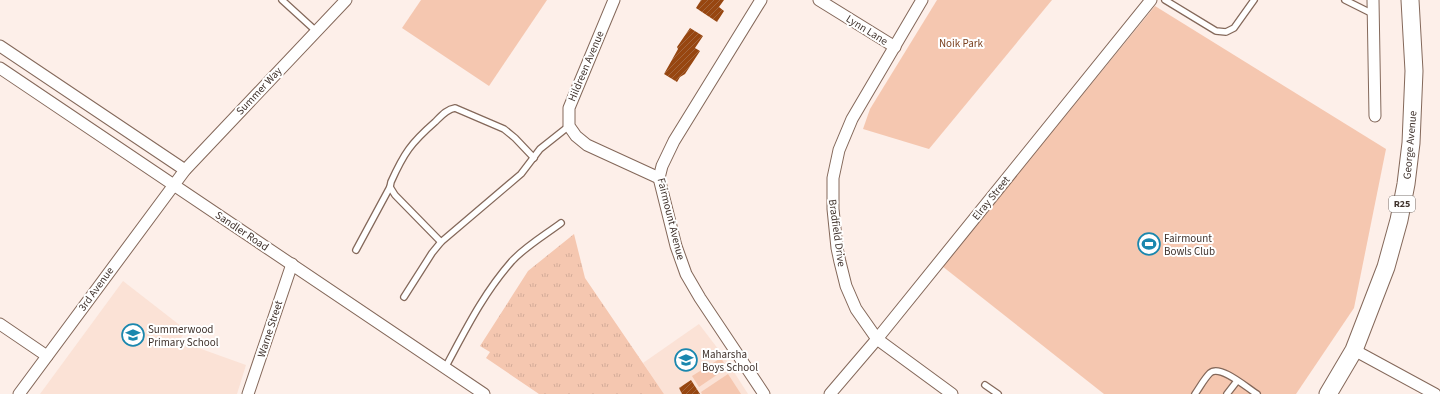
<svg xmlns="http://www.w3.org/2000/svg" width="1440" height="394" font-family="'Source Sans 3',sans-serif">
<defs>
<pattern id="grass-tufts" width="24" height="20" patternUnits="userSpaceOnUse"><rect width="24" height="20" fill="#f5c7b0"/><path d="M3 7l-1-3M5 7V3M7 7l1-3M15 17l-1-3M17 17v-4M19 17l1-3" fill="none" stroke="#d3ab98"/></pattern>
<pattern id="building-hatch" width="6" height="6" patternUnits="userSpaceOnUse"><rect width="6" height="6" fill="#974610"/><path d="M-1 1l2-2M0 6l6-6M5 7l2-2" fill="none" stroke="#a3653c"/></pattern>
</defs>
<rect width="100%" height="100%" fill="#fdefe9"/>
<!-- built -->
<g fill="#fbe2d6">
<polygon points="123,281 186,330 179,341 246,365 237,394 40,394"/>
<polygon points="699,324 725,358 748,394 664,394 643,363"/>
</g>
<!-- grass -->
<polygon fill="url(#grass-tufts)" points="574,234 585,278 664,394 539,394 486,358 490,352 480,346 528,271"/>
<!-- park -->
<g fill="#f5c7b0">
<polygon points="421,0 547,0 489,86 402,28"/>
<polygon points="937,0 1052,0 929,149 863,129 870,109"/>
<polygon points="1155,6 1386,149 1354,308 1296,394 1104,394 942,266"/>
<polygon points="721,358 727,368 699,387 692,376"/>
<polygon points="728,374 741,394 702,394 701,392"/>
</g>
<!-- building -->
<g fill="url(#building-hatch)">
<polygon points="701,0 724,0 719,7 724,11 717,22 696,8"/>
<polygon points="690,28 703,36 695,48 700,51 685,74 680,77 677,82 664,74 678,49 677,47"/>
<polygon points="691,380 700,394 682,394 679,388"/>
</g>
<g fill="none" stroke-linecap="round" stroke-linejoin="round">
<!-- lane casing -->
<g stroke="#84685a" stroke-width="8">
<g id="lane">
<polyline points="282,0 316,31"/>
<polyline points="1165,0 1216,31 1226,32 1234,28 1254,0"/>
<polyline points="1345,0 1373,14"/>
<path d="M441 242 395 195 390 187 391 182C404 153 411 143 435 122 441 116 447 109 455 108L504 129 515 138 534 158"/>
<polyline points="356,250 390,187"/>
<polyline points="404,297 432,253 441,242 521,174 540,149 569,126"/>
<path d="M445 368C466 329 483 294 512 261 526 246 545 235 561 223"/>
<polyline points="985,385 998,394"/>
<path d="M1195 394C1200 387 1204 379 1210 373 1220 364 1247 388 1257 394"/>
<polyline points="1227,394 1237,381"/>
</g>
</g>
<!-- street casing -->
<g stroke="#84685a" stroke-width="13">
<g id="street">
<polyline points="614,0 569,108 569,126 576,136 587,145 659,178"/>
<polyline points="761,0 674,141 662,166 659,178 676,246 686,274 700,298 764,394"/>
<polyline points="819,0 895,47"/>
<polyline points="922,0 852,119 839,150 833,178 833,209 837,248 840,262 846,286 856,309 877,339 952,394"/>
<polyline points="1373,0 1375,116"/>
<polyline points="0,46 185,170"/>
<polyline points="0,68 484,394"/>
<polyline points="0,324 47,356"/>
<polyline points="1354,350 1435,394"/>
<polyline points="19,394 185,170 346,0"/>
<polyline points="248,394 292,264"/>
<polyline points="830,394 877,339 1151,0"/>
</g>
</g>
<!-- primary casing -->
<g stroke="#84685a" stroke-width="19">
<polyline id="primary" points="1328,394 1354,350 1386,267 1399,220 1406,184 1411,143 1414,71 1410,0"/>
</g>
<!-- lane -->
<use href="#lane" stroke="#fff" stroke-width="5.5"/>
<!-- street -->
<use href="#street" stroke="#fff" stroke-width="11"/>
<!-- primary -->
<use href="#primary" stroke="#fff" stroke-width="17"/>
</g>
<!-- icons -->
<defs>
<g id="stadium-ring" transform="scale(1.15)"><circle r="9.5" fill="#fff" stroke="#1a87ae" stroke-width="1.5"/><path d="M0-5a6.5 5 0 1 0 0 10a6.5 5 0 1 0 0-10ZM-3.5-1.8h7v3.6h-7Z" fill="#1a87ae"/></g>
<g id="school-ring" transform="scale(1.15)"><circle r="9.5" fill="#fff" stroke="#1a87ae" stroke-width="1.5"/><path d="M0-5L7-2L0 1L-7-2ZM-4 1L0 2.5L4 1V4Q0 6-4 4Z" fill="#1a87ae"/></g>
</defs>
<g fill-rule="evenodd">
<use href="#stadium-ring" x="1149" y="244"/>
<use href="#school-ring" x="133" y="335"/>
<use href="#school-ring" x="686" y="360"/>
</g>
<g text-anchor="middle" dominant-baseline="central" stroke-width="4" stroke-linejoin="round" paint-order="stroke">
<!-- shield labels -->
<rect fill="#fff" stroke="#79706c" stroke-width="1" x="1389" y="196" width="26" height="16" rx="3"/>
<g font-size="10" font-weight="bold" fill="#40332d">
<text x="1402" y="204">R25</text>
</g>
<!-- street labels -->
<g font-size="11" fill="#40332d" stroke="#fff">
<text transform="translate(867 30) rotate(32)">Lynn Lane</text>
<text transform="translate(586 66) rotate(-67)">Hildreen Avenue</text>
<text transform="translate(259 91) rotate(-47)">Summer Way</text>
<text transform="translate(1410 145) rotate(-85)">George Avenue</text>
<text transform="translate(991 198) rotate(-51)">Elray Street</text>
<text transform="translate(671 219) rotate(76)">Fairmount Avenue</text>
<text transform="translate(242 231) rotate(34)">Sandler Road</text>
<text transform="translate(837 233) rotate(82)">Bradfield Drive</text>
<text transform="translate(96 289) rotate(-54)">3rd Avenue</text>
<text transform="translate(270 329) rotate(-72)">Warne Street</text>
</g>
<!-- park labels -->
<g font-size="11" fill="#7c4220" stroke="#fff">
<text x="961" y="43">Noik Park</text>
</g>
<!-- poi labels -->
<g font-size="11" fill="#40332d" stroke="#fff" text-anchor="start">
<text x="1164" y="238">Fairmount<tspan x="1164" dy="13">Bowls Club</tspan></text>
<text x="148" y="329">Summerwood<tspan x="148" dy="13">Primary School</tspan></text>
<text x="702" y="354">Maharsha<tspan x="702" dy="13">Boys School</tspan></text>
</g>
</g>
</svg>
